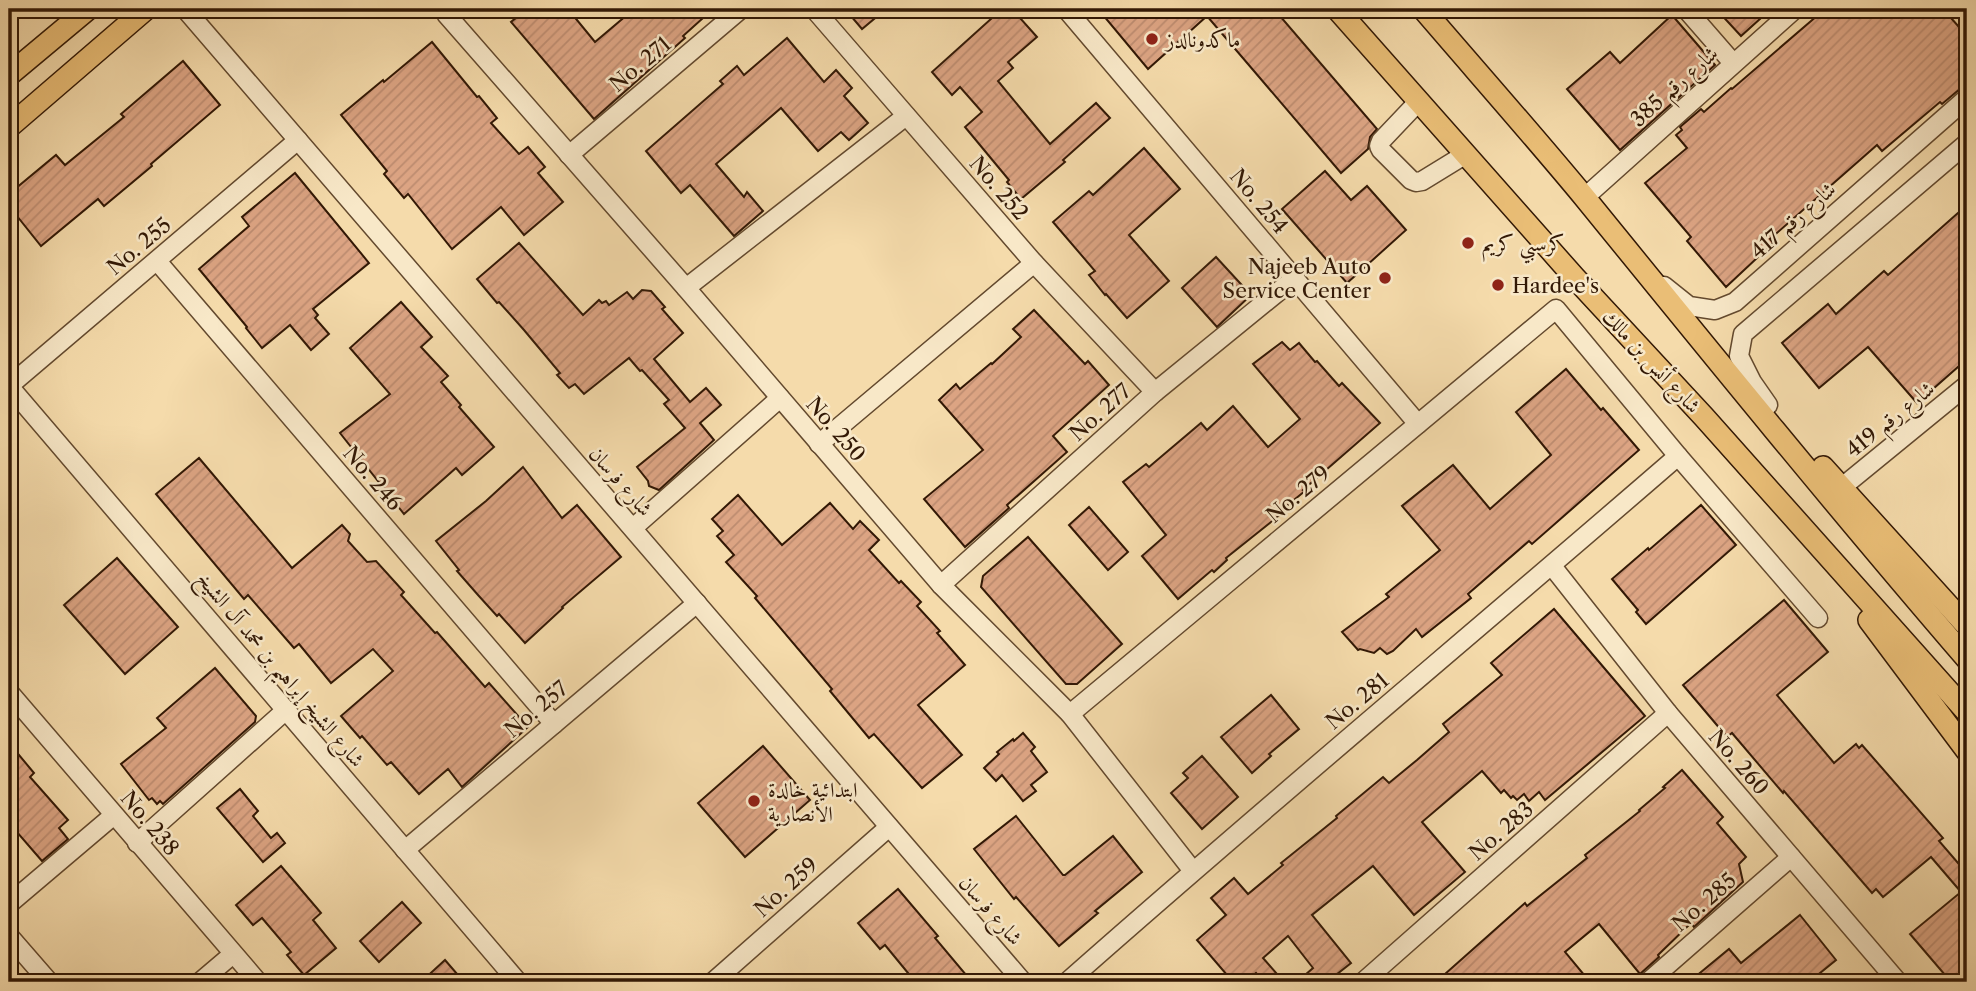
<svg xmlns="http://www.w3.org/2000/svg" width="1976" height="991" font-family="'Libre Caslon Text',Amiri,serif">
<defs>
<pattern id="building-hatch" width="6" height="6" patternUnits="userSpaceOnUse" patternTransform="scale(1.75)"><rect width="6" height="6" fill="#dca483"/><path d="M-1 1l2-2M0 6l6-6M5 7l2-2" fill="none" stroke="#bd8c70"/></pattern>
</defs>
<rect width="100%" height="100%" fill="#f5dbab"/>
<filter id="stains"><feTurbulence type="fractalNoise" baseFrequency=".00286" numOctaves="4"/><feColorMatrix values="0 0 0 0 .2 0 0 0 0 .09 0 0 0 0 .02 0 0 0 .5 -.17"/></filter>
<radialGradient id="worn" r=".72"><stop offset=".6" stop-color="#630" stop-opacity="0"/><stop offset="1" stop-color="#630" stop-opacity=".3"/></radialGradient>
<!-- building -->
<g fill="url(#building-hatch)" stroke="#321805" stroke-width="2">
<polygon points="527,9 568,9 595,42 634,9 713,9 683,36 685,38 594,119 511,22"/>
<polygon points="845,9 886,9 862,29"/>
<polygon points="1002,9 1012,9 1037,37 1008,62 1013,68 998,81 1050,144 1096,103 1110,118 1063,160 1065,162 1021,199 1007,182 1009,180 965,127 982,112 960,87 952,95 932,72"/>
<polygon points="1098,9 1274,9 1377,129 1370,137 1368,149 1341,173 1207,16 1148,69"/>
<polygon points="1716,9 1771,9 1741,36"/>
<polygon points="1825,9 1943,9 1967,36 1967,83 1942,104 1940,102 1882,151 1877,145 1770,239 1773,243 1726,287 1687,241 1691,237 1645,183 1687,148 1676,135 1682,130 1680,127 1701,109 1704,112 1731,88 1732,89"/>
<polygon points="1672,15 1715,65 1620,150 1567,89 1610,52 1620,63"/>
<polygon points="787,38 824,82 836,70 852,88 844,96 868,123 849,140 841,132 818,151 781,108 716,164 744,197 747,192 763,211 734,236 690,185 681,193 646,151 723,84 720,81 737,66 744,75"/>
<polygon points="432,42 477,97 479,96 497,118 491,123 519,154 528,147 545,167 538,173 563,202 524,235 501,207 452,249 408,194 404,198 384,174 387,171 341,115 383,80 384,82"/>
<polygon points="183,61 220,105 151,164 152,166 104,206 98,199 41,246 9,206 9,194 56,155 65,165 124,117 121,114"/>
<polygon points="1144,148 1180,189 1129,235 1169,281 1127,318 1106,294 1105,295 1089,275 1095,271 1053,222 1089,191 1093,195"/>
<polygon points="1325,171 1351,200 1367,186 1406,230 1347,283 1282,209"/>
<polygon points="295,173 369,263 313,309 318,315 315,318 329,334 311,350 290,325 262,348 246,328 247,327 199,269 249,226 242,217"/>
<polygon points="1967,205 1967,359 1917,403 1868,347 1819,388 1782,343 1828,304 1836,314 1884,271 1888,275"/>
<polygon points="519,243 583,315 599,300 602,303 606,301 609,305 627,292 633,299 642,290 651,291 665,307 662,309 683,333 654,359 690,402 706,388 721,405 700,423 714,440 659,490 649,486 648,481 637,467 685,428 664,404 669,400 642,370 640,371 629,358 584,394 575,384 569,388 557,375 560,373 524,330 499,302 497,303 477,279"/>
<polygon points="1216,257 1251,295 1217,327 1182,288"/>
<polygon points="401,302 432,337 421,347 448,376 441,382 461,405 459,407 494,447 462,475 456,468 404,514 340,433 390,394 350,348"/>
<polygon points="1034,310 1085,364 1088,361 1109,385 1053,436 1067,452 1007,505 1009,508 965,547 924,499 983,450 939,400 956,384 960,389 991,363 992,364 1021,337 1013,329"/>
<polygon points="1282,342 1290,350 1299,343 1315,362 1317,361 1339,386 1342,383 1380,423 1303,490 1305,491 1279,512 1281,514 1226,558 1227,560 1214,572 1212,570 1178,599 1142,556 1166,535 1123,482 1146,464 1149,467 1201,423 1207,430 1233,406 1268,447 1300,419 1253,364"/>
<polygon points="1566,369 1601,410 1603,408 1639,450 1532,544 1529,541 1468,594 1471,598 1422,637 1416,629 1393,651 1387,654 1380,648 1374,653 1360,649 1358,650 1342,632 1389,597 1386,594 1440,550 1402,506 1453,465 1490,509 1551,455 1516,412"/>
<polygon points="199,458 292,568 342,525 350,534 348,541 367,562 376,561 404,592 401,595 435,633 437,632 485,687 489,683 528,727 462,787 448,769 419,794 391,762 387,765 362,736 360,738 341,716 393,671 373,649 331,683 299,644 294,648 248,595 244,599 156,494"/>
<polygon points="523,467 562,518 577,505 621,557 562,607 563,608 525,643 499,614 497,616 478,595 457,571 459,570 436,541 486,501"/>
<polygon points="738,495 782,545 830,503 853,529 860,521 879,540 869,550 899,583 901,581 921,602 917,606 940,631 937,633 965,665 918,705 962,755 922,788 874,734 869,738 830,691 832,689 755,598 757,596 726,562 734,555 717,536 723,531 712,519"/>
<polygon points="1701,505 1736,545 1646,624 1636,612 1638,610 1612,579 1648,548 1649,550"/>
<polygon points="1089,507 1128,552 1108,570 1069,525"/>
<polygon points="1028,537 1122,644 1077,684 1066,684 981,587 983,576"/>
<polygon points="117,558 178,627 125,674 64,605"/>
<polygon points="1784,600 1828,652 1777,695 1834,763 1856,744 1859,748 1862,745 1943,838 1939,841 1958,863 1967,855 1967,982 1951,982 1910,934 1961,892 1931,857 1883,897 1876,889 1872,893 1784,791 1783,793 1732,733 1727,737 1683,685"/>
<polygon points="1554,609 1645,716 1545,800 1539,792 1529,801 1524,794 1517,800 1513,796 1511,798 1504,790 1501,793 1482,771 1422,822 1465,872 1414,915 1373,866 1312,915 1351,963 1327,982 1297,982 1313,968 1288,936 1263,958 1284,982 1264,982 1256,973 1245,982 1233,982 1197,940 1226,915 1211,898 1234,878 1248,894 1283,865 1281,863 1337,818 1336,816 1383,777 1389,783 1417,760 1449,732 1443,724 1502,675 1491,663"/>
<polygon points="215,668 256,716 255,722 163,804 160,801 157,804 152,798 149,800 121,764 166,728 157,718"/>
<polygon points="1271,695 1299,729 1269,754 1271,756 1252,773 1221,737"/>
<polygon points="1023,733 1035,747 1031,751 1047,772 1031,785 1036,791 1023,801 1002,775 996,781 984,768 999,754 997,752 1013,739 1014,741"/>
<polygon points="9,743 34,773 30,777 68,820 59,828 68,839 42,861 9,823"/>
<polygon points="763,746 810,800 745,857 698,803"/>
<polygon points="1202,756 1238,797 1202,829 1171,793 1188,778 1183,773"/>
<polygon points="1682,770 1723,817 1717,823 1746,857 1739,864 1743,882 1694,927 1691,923 1658,955 1659,957 1640,974 1599,924 1565,952 1590,982 1436,982 1525,903 1527,906 1587,858 1585,855 1640,811 1639,810 1665,788 1663,787"/>
<polygon points="240,789 258,811 253,816 271,838 277,833 285,843 263,862 217,808"/>
<polygon points="1016,816 1063,875 1065,875 1113,836 1142,872 1095,911 1098,913 1059,946 1016,897 1014,899 974,849"/>
<polygon points="281,866 321,913 313,920 336,948 304,975 287,955 291,952 262,918 253,925 236,905"/>
<polygon points="898,889 938,936 935,938 972,982 898,982 908,973 885,945 880,949 858,923"/>
<polygon points="402,902 421,923 379,962 360,941"/>
<polygon points="1800,915 1836,960 1809,982 1689,982 1729,949 1741,963"/>
<polygon points="445,960 464,982 421,982"/>
</g>
<g fill="none" stroke-linecap="round" stroke-linejoin="round">
<!-- minor casing -->
<g stroke="#63492e" stroke-width="21">
<g id="minor">
<polyline points="185,9 1023,982"/>
<polyline points="452,9 446,14 686,288 941,585 1070,714 1193,871"/>
<polyline points="814,9 1034,263 1155,392"/>
<polyline points="1066,9 1418,424"/>
<polyline points="1686,9 1733,63"/>
<polyline points="1419,101 1381,141 1379,146 1381,150 1411,180 1416,182 1422,181 1466,154"/>
<polyline points="569,155 741,9"/>
<polyline points="1584,198 1795,9"/>
<polyline points="157,261 554,724"/>
<polyline points="1664,286 1689,306 1715,310 1735,302 1967,98"/>
<polyline points="686,288 906,116"/>
<polyline points="9,386 518,982"/>
<polyline points="9,386 298,140"/>
<polyline points="1768,405 1752,382 1739,356 1743,334 1967,143"/>
<polyline points="819,444 1034,263"/>
<polyline points="1841,488 1967,385"/>
<polyline points="633,528 780,398"/>
<polyline points="1552,566 1668,713 1898,982"/>
<polyline points="941,585 1155,392 1295,278"/>
<polyline points="9,692 258,982"/>
<polyline points="1070,714 1556,309 1678,456 1818,618"/>
<polyline points="137,843 286,710"/>
<polyline points="405,850 697,603"/>
<polyline points="9,904 114,815"/>
<polyline points="9,936 49,982"/>
<polyline points="200,982 233,954"/>
<polyline points="713,982 889,827"/>
<path d="M1067 982C1268 804 1475 632 1678 456"/>
<polyline points="1363,982 1668,713"/>
<polyline points="1648,982 1791,857"/>
</g>
</g>
<!-- major casing -->
<g stroke="#321805" stroke-width="24">
<g id="major">
<polyline points="1337,9 1576,279 1704,417 1967,712"/>
<path d="M1423 9C1477 72 1532 134 1585 198 1711 353 1837 508 1967 659"/>
<polyline points="9,10 10,9"/>
<polyline points="9,75 88,9"/>
<polyline points="9,127 146,9"/>
<polyline points="1823,467 1967,626"/>
<polyline points="1869,620 1967,751"/>
</g>
</g>
<!-- minor -->
<use href="#minor" stroke="#f8e8c8" stroke-width="18"/>
<!-- major -->
<use href="#major" stroke="#eabe76" stroke-width="21"/>
</g>
<!-- markers -->
<g fill="#8f2418" stroke="#f8e8c8" stroke-width="2.5">
<circle cx="1152" cy="39" r="7"/>
<circle cx="1468" cy="243" r="7"/>
<circle cx="1385" cy="278" r="7"/>
<circle cx="1498" cy="285" r="7"/>
<circle cx="754" cy="801" r="7"/>
</g>
<g text-anchor="middle" dominant-baseline="central" stroke-width="5" stroke-linejoin="round" paint-order="stroke">
<!-- poi labels -->
<g font-size="21" fill="#321805" stroke="#f8e8c8" text-anchor="start">
<text x="1166" y="39">ماكدونالدز</text>
<text x="1482" y="243">كرسبي كريم</text>
<text x="1371" y="266" text-anchor="end">Najeeb Auto<tspan x="1371" dy="24">Service Center</tspan></text>
<text x="1512" y="285">Hardee's</text>
<text x="768" y="789">ابتدائية خالدة<tspan x="768" dy="24">الأنصارية</tspan></text>
</g>
<!-- street labels -->
<g font-size="21" fill="#321805" stroke="#f8e8c8">
<text transform="translate(640 64) rotate(-40)">No. 271</text>
<text transform="translate(1674 86) rotate(-42)">شارع رقم 385</text>
<text transform="translate(999 188) rotate(49)">No. 252</text>
<text transform="translate(1259 201) rotate(50)">No. 254</text>
<text transform="translate(1793 220) rotate(-41)">شارع رقم 417</text>
<text transform="translate(139 246) rotate(-40)">No. 255</text>
<text transform="translate(1652 361) rotate(47)">شارع أنس بن مالك</text>
<text transform="translate(1100 412) rotate(-42)">No. 277</text>
<text transform="translate(1890 419) rotate(-39)">شارع رقم 419</text>
<text transform="translate(836 429) rotate(49)">No. 250</text>
<text transform="translate(373 478) rotate(49)">No. 246</text>
<text transform="translate(621 481) rotate(49)">شارع فرسان</text>
<text transform="translate(1298 494) rotate(-40)">No. 279</text>
<text transform="translate(281 669) rotate(50)">شارع الشيخ إبراهيم بن محمد آل الشيخ</text>
<text transform="translate(1357 701) rotate(-40)">No. 281</text>
<text transform="translate(536 709) rotate(-40)">No. 257</text>
<text transform="translate(1739 762) rotate(49)">No. 260</text>
<text transform="translate(150 823) rotate(50)">No. 238</text>
<text transform="translate(1501 831) rotate(-41)">No. 283</text>
<text transform="translate(786 887) rotate(-42)">No. 259</text>
<text transform="translate(1704 902) rotate(-41)">No. 285</text>
<text transform="translate(991 910) rotate(49)">شارع فرسان</text>
</g>
</g>
<!-- margin -->
<rect width="1976" height="991" fill="none" stroke="#f5dbab" stroke-width="35"/>
<rect x="10" y="10" width="1955" height="970" fill="none" stroke="#321805" stroke-width="3.5"/>
<rect x="18" y="18" width="1941" height="956" fill="none" stroke="#321805" stroke-width="2"/>
<rect width="100%" height="100%" filter="url(#stains)"/>
<rect width="100%" height="100%" fill="url(#worn)"/>
</svg>
